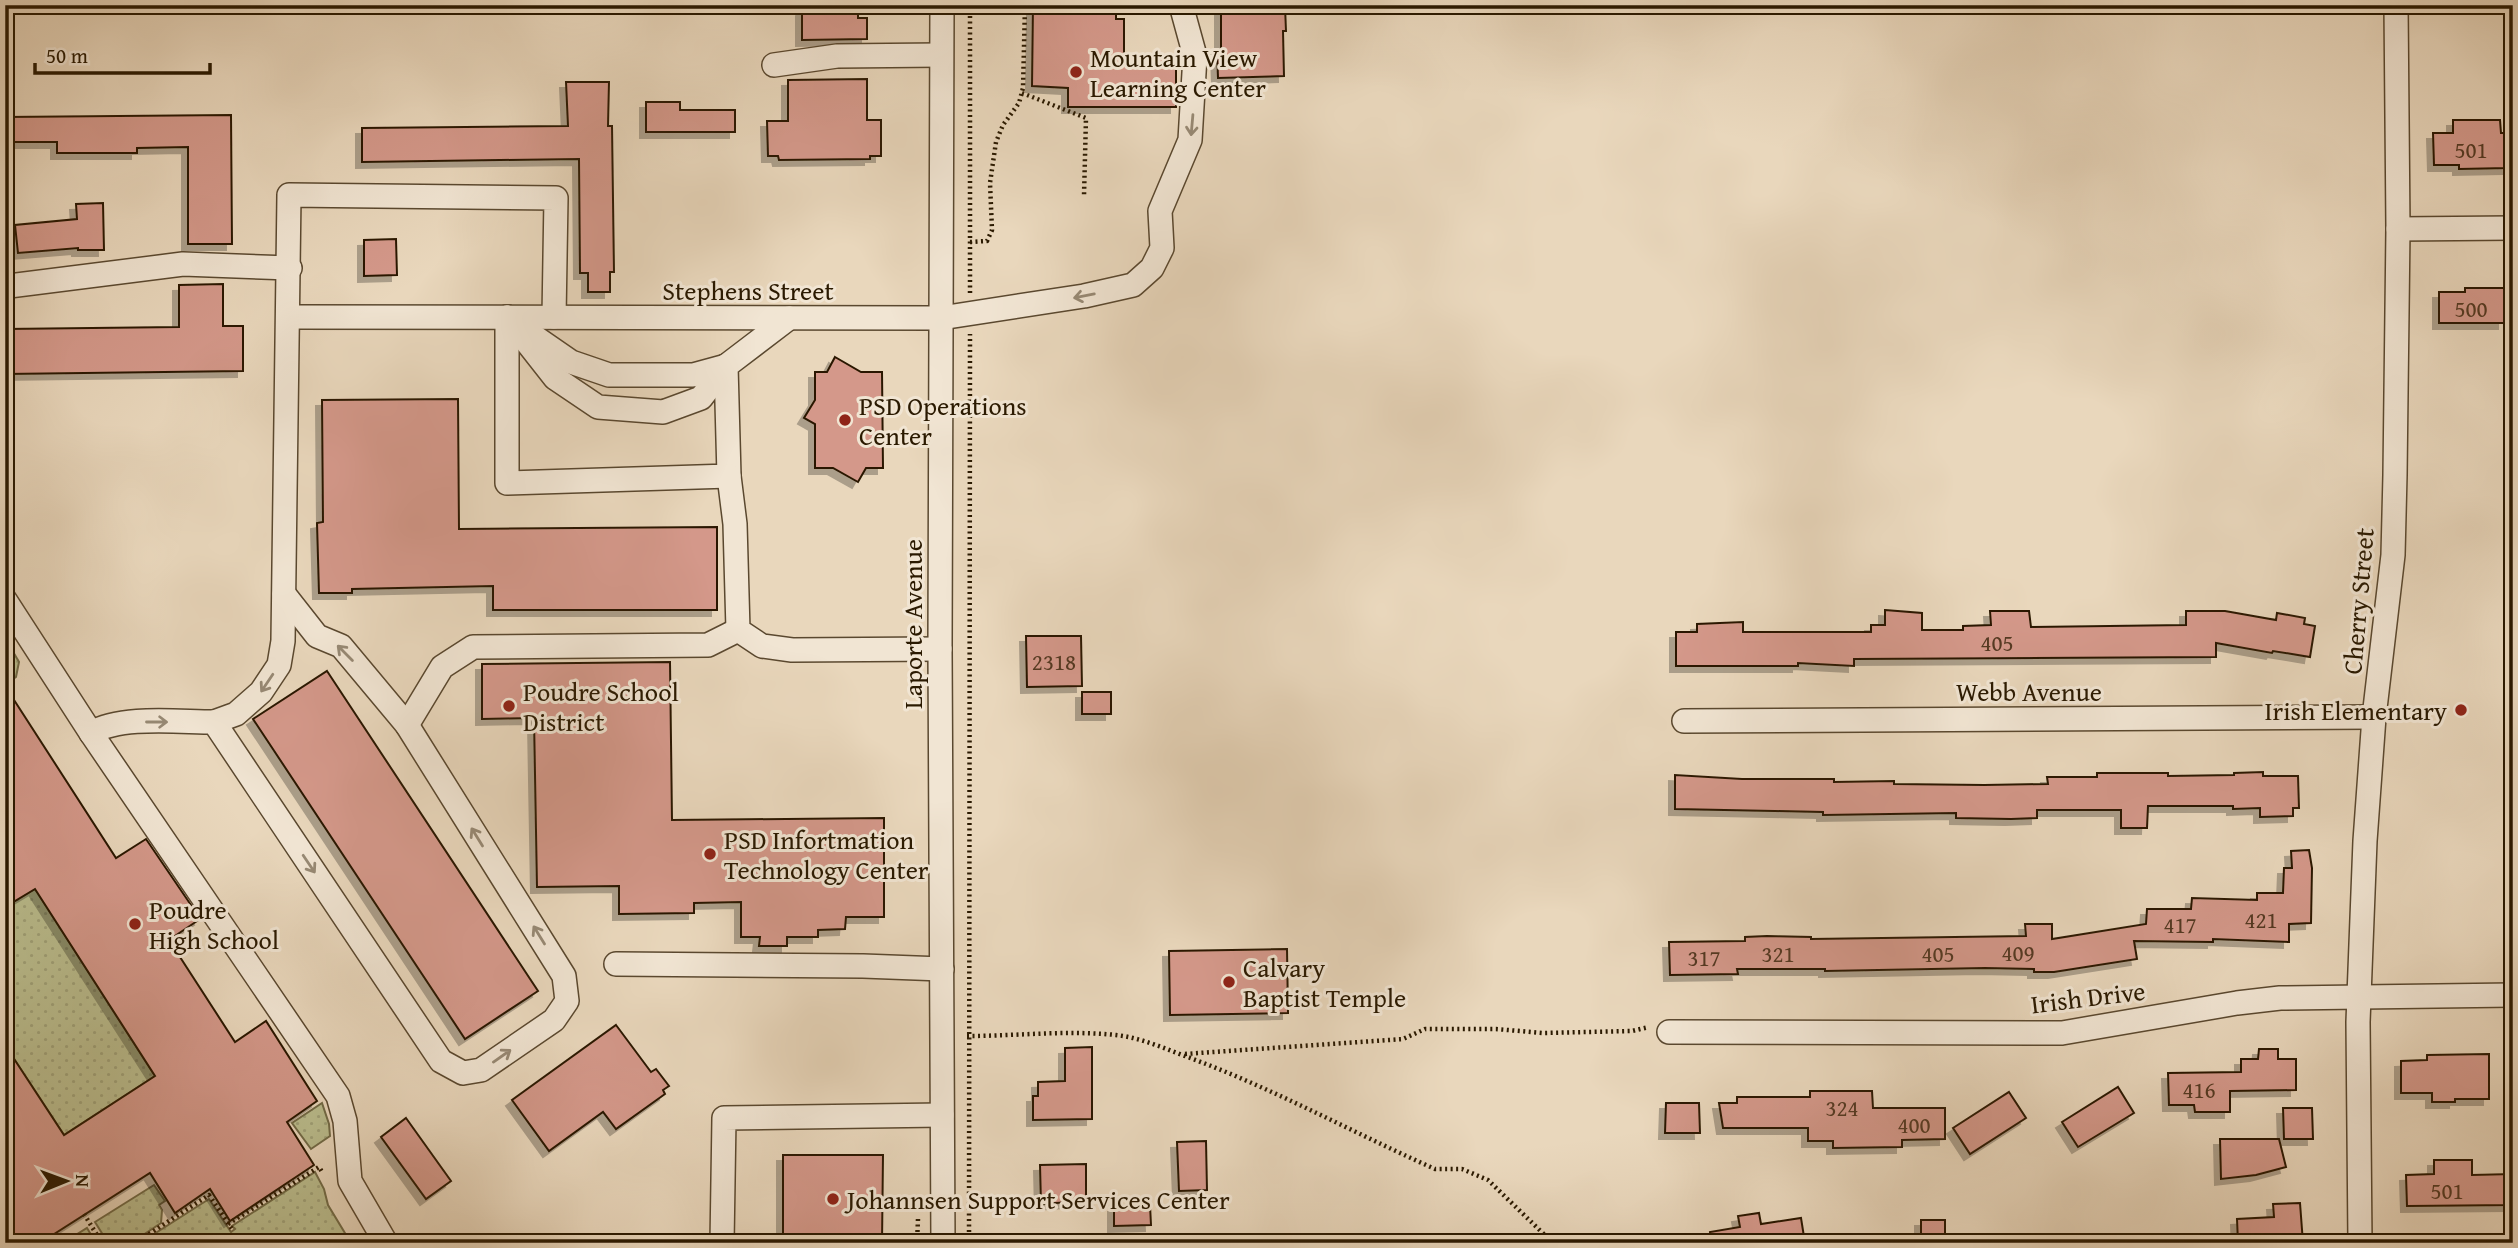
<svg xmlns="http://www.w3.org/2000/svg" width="2518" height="1248" font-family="'Gentium Book Plus',serif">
<defs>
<pattern id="grass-dots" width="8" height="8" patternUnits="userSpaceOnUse" patternTransform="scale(1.75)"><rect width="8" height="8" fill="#babd8e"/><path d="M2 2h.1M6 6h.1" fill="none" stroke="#a0a279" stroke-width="1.8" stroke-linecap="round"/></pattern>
<filter id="shadow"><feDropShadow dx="-6" dy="6" stdDeviation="0" flood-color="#0004"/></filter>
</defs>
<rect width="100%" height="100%" fill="#e9d7bc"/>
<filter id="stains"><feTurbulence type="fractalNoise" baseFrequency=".00286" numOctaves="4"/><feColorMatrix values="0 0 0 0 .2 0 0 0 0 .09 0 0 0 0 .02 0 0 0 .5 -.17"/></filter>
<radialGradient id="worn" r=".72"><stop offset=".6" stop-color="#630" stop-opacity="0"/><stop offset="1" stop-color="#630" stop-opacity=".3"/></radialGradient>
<!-- grass -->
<g fill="url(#grass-dots)" stroke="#726b47" stroke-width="2">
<polygon points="5,638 19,662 16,677 5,685"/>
<polygon points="35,889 155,1076 64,1135 5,1045 5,907"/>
<polygon points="322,1103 329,1124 330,1136 311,1149 292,1123"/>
<polygon points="315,1172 324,1189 328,1205 351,1243 140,1243 209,1199 231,1232 235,1229 232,1226"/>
<polygon points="154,1185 165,1201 159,1205 162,1210 161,1223 131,1243 108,1243 95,1222"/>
<polygon points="87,1228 96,1243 63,1243"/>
</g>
<!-- building -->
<g fill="#d4988a" stroke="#2a1900" stroke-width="2" filter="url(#shadow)">
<polygon points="810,5 858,5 858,18 867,18 867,39 802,40 802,10"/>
<polygon points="1033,5 1116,5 1116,19 1124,19 1124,56 1176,56 1176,107 1068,107 1068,88 1032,86"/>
<polygon points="1285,6 1286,31 1283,31 1284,76 1218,78 1217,49 1221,49 1221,8"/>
<polygon points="867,79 867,120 881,120 881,156 870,156 870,159 779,160 778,156 768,156 767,121 788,121 788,80"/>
<polygon points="566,82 609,82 608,126 612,126 614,272 610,272 610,292 588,292 588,273 580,273 579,159 362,162 362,128 568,126"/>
<polygon points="646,102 680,102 680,110 735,110 735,132 646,132"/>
<polygon points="231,115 232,244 188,244 188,147 137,148 137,153 57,153 57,142 5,142 5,117"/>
<polygon points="2453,120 2500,120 2501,133 2507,133 2508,168 2459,169 2459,165 2434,165 2433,133 2453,133"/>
<polygon points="103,203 104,250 78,250 78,248 18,253 15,225 77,219 76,204"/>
<polygon points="396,239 397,275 364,276 364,240"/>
<polygon points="223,284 223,326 243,326 243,371 5,374 5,329 179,327 179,285"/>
<polygon points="2465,288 2504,288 2504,323 2439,323 2439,292 2465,292"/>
<polygon points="835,357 861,372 882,372 883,468 866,468 858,482 833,468 815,468 815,424 804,418 815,400 815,372 827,372"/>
<polygon points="458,399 459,529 717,527 717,610 493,610 493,586 352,589 352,593 319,593 317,523 323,522 322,400"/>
<polygon points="1885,610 1922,613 1922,630 1963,630 1963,626 1991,625 1990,611 2029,611 2031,627 2186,625 2186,611 2225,611 2276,620 2277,613 2305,618 2304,624 2315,626 2310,657 2273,651 2272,653 2216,643 2216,657 1854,659 1854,666 1798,663 1798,666 1676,666 1676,632 1697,632 1697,624 1743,622 1743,632 1871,632 1871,625 1885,625"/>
<polygon points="1026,636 1081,636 1082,686 1027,687"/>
<polygon points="670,662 672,820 884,818 884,917 846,917 845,929 818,930 818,937 787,937 787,946 759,946 760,937 741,937 741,902 694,903 694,913 619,914 619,886 537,887 534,718 482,719 482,664"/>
<polygon points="327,671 538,991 465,1039 253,719"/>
<polygon points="5,686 116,858 146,839 193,908 200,919 169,940 235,1042 266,1021 317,1101 287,1122 314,1165 230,1221 210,1189 175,1213 150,1173 40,1243 5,1243 5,1045 64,1135 155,1076 35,889 5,907"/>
<rect x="1082" y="692" width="29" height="22"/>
<polygon points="2263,772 2263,776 2298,776 2299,808 2293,808 2293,816 2260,817 2260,808 2233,809 2233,806 2148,806 2147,828 2121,828 2121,810 2037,810 2037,818 2011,819 1956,818 1956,813 1823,815 1823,812 1675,809 1675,775 1742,779 1834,779 1834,782 1894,781 1894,784 1984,785 2048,784 2047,777 2097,777 2097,773 2168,773 2168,776 2234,775 2234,773"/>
<polygon points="2309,850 2312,868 2311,923 2289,924 2289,942 2213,939 2213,942 2134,941 2137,959 2054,972 2034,972 2034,969 1985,968 1825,971 1825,969 1737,969 1738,974 1670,975 1669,942 1745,941 1745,937 1767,936 1811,937 1811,939 2026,936 2025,924 2052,924 2052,939 2146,924 2147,909 2191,909 2192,898 2257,900 2257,893 2283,893 2284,868 2292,868 2291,851"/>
<polygon points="1287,949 1288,1013 1170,1015 1169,951"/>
<polygon points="616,1025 651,1072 656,1069 669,1086 663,1090 665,1094 616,1129 603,1112 549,1151 512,1100"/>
<polygon points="1092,1047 1092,1119 1033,1120 1033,1096 1038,1096 1038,1082 1065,1081 1065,1048"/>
<polygon points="2259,1049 2278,1049 2278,1059 2296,1059 2296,1090 2230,1091 2230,1112 2195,1112 2194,1105 2169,1105 2168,1073 2241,1072 2241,1059 2258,1059"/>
<polygon points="2489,1054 2489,1099 2455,1099 2455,1102 2432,1102 2432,1093 2401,1093 2401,1061 2427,1060 2427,1055"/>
<polygon points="2118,1087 2134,1113 2078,1147 2062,1122"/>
<polygon points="1810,1091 1872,1091 1873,1108 1945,1108 1945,1139 1902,1140 1902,1147 1833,1148 1833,1141 1808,1141 1808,1128 1723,1128 1719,1103 1737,1103 1737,1097 1810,1097"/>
<polygon points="2009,1092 2026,1118 1970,1154 1953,1128"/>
<polygon points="1666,1103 1699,1103 1700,1133 1665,1133"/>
<polygon points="2283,1108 2312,1108 2313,1139 2284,1139"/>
<polygon points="406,1118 451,1181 426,1199 381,1137"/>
<polygon points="2220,1139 2279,1139 2286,1167 2256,1175 2221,1179"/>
<polygon points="1206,1141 1207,1190 1179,1191 1177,1142"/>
<polygon points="783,1155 883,1155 882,1243 783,1243"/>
<polygon points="2434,1160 2472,1160 2472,1175 2513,1174 2513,1205 2407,1206 2406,1175 2434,1174"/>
<polygon points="1086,1164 1086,1201 1041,1204 1040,1165"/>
<polygon points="2300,1203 2303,1243 2238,1243 2237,1219 2274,1217 2273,1204"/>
<polygon points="1150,1205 1151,1225 1114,1226 1114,1206"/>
<polygon points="1759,1213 1761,1224 1801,1218 1805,1243 1711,1243 1710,1232 1740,1227 1738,1216"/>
<rect x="1921" y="1220" width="24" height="23"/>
</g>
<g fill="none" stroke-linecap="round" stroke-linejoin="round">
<!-- minor casing -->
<g stroke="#5a482f" stroke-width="26">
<g id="minor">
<polyline points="942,5 940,649 943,1243"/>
<polyline points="774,65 837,56 941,55"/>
<polyline points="2398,229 2513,228"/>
<polyline points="9,286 183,264 290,268"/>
<polyline points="289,317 941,318 1084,296 1133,285 1152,268 1162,248 1160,211 1190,140 1195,56 1181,5"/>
<polyline points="507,317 507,483 729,476 726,366 789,318"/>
<polyline points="507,317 555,378 598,407 663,412 701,398 726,366"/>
<polyline points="529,333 571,362 609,375 693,375 726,366"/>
<polyline points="729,476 735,524 738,630 762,646 792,650 940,649"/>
<polyline points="5,600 91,733 338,1096 345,1121 350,1181 386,1243"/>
<polyline points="1684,721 2374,717"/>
<polyline points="214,722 236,714 261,692 279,665 283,641 289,195 556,198 554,317"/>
<polyline points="407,725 442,667 473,647 708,645 738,630"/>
<path d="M91 733C122 715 178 722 214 722L441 1061 463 1073 481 1070 554 1020 567 1001 564 976 407 725 341 646 317 636 284 594"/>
<polyline points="616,964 863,966 942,969"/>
<polyline points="1669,1032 2062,1033 2237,1003 2280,998 2513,995"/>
<polyline points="722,1243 724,1118 942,1115"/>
<polyline points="2360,1243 2358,1022 2365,841 2374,717 2393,555 2395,475 2398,229 2396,5"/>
</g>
</g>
<!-- path -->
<g stroke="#2a1900" stroke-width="4.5" stroke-dasharray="2 3.5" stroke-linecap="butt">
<polyline points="1022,93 1086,118 1084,196"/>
<polyline points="970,242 987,241 992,230 990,183 996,142 1003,125 1019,103 1023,88 1025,5"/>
<polyline points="970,293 970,5"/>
<path d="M967 1036C1017 1036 1066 1030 1116 1035 1143 1038 1168 1050 1193 1059 1276 1090 1354 1133 1435 1169H1462L1488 1180 1553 1243"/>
<polyline points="1185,1054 1403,1039 1425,1029 1496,1029 1543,1033 1632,1031 1649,1027"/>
<polyline points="84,1214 102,1243"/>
<polyline points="228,1224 319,1167 322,1172"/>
<polyline points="135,1243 209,1195 232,1229"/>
<polyline points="917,1243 918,1219"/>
<polyline points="969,1243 970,334"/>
</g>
<!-- minor -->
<use href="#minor" stroke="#f1e5d3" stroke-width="23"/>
</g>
<!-- one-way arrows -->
<defs><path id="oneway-shaft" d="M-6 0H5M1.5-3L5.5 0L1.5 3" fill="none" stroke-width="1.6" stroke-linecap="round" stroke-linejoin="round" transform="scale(1.75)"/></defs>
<g stroke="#978974">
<use href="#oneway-shaft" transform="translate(1192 125) rotate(95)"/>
<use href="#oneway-shaft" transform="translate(1084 296) rotate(169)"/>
<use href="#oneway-shaft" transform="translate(345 653) rotate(-135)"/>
<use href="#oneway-shaft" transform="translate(267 683) rotate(124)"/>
<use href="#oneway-shaft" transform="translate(157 722)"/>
<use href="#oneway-shaft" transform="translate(477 837) rotate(-122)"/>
<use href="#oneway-shaft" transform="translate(309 864) rotate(56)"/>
<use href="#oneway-shaft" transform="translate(539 935) rotate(-122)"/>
<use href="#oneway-shaft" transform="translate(502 1056) rotate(-35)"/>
</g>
<!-- markers -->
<g fill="#8f2418" stroke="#f1e5d3" stroke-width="2.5">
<circle cx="1076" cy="72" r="7"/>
<circle cx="845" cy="420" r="7"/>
<circle cx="509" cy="706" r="7"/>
<circle cx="2461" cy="710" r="7"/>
<circle cx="710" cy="854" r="7"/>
<circle cx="135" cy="924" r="7"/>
<circle cx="1229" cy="982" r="7"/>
<circle cx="833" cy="1199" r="7"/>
</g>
<g text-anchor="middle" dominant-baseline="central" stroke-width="6" stroke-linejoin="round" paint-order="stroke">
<!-- number labels -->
<g font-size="23" fill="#543922">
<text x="2471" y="149">501</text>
<text x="2471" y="308">500</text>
<text x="1997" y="642">405</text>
<text x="1054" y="661">2318</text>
<text x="2261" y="919">421</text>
<text x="2180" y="924">417</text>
<text x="2018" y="952">409</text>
<text x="1778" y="953">321</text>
<text x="1938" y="953">405</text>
<text x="1704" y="957">317</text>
<text x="2199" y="1089">416</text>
<text x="1842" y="1107">324</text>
<text x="1914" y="1124">400</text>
<text x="2447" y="1190">501</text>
</g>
<!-- poi labels -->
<g font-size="26" fill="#2a1900" stroke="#f1e5d3" text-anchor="start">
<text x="1090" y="57">Mountain View<tspan x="1090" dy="30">Learning Center</tspan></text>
<text x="859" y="405">PSD Operations<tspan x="859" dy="30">Center</tspan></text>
<text x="523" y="691">Poudre School<tspan x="523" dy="30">District</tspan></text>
<text x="2447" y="710" text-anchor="end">Irish Elementary</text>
<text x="724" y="839">PSD Infortmation<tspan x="724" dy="30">Technology Center</tspan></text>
<text x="149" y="909">Poudre<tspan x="149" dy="30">High School</tspan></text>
<text x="1243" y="967">Calvary<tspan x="1243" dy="30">Baptist Temple</tspan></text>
<text x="847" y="1199">Johannsen Support Services Center</text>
</g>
<!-- street labels -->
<g font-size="26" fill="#2a1900" stroke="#f1e5d3">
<text x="748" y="290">Stephens Street</text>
<text transform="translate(2358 601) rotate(-85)">Cherry Street</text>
<text transform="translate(912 624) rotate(-90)">Laporte Avenue</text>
<text x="2029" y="691">Webb Avenue</text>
<text transform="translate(2088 997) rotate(-7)">Irish Drive</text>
</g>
</g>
<!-- margin -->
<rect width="2518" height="1248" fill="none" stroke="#e9d7bc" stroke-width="28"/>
<rect x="7" y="7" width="2504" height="1234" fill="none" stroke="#2a1900" stroke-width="3.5"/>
<rect x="14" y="14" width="2490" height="1220" fill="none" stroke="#2a1900" stroke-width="2"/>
<!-- north arrow -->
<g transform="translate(66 1181) rotate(89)" stroke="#f1e5d3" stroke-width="5" paint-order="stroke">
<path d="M0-5L12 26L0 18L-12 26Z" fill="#2a1900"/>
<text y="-10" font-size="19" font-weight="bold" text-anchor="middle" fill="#2a1900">N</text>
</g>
<!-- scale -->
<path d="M35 63v10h175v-10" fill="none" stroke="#2a1900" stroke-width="3.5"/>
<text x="46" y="63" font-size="21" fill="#2a1900" stroke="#f1e5d3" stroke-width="5" paint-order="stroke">50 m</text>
<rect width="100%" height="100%" filter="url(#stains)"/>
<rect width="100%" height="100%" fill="url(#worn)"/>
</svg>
